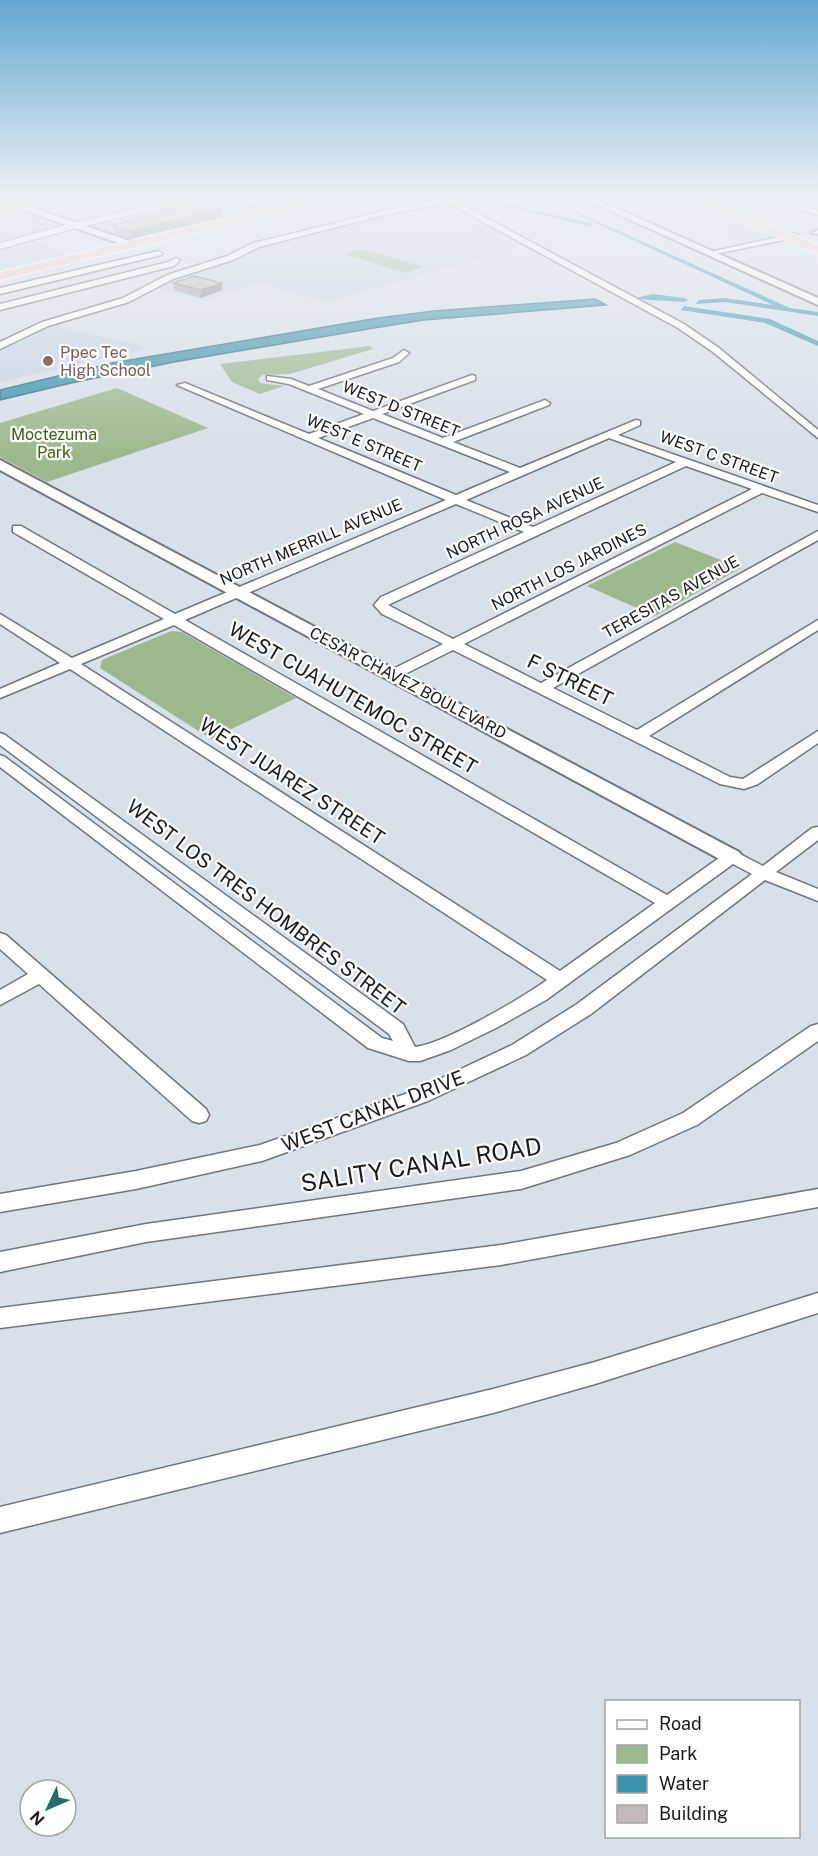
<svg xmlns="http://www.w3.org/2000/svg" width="818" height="1856" font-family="'Public Sans',sans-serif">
<rect width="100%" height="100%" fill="#d8e0ea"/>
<!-- built -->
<g fill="#c8d4e4">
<polygon points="65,197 332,197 133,245 68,222 0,241 0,210"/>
<polygon points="429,201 519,248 327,302 257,283 205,301 156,288 165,282 234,259 266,243"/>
<polygon points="755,222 785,235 747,243 713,230"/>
<polygon points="28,239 75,257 0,274 0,248"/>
<polygon points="52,324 73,331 137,344 146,349 0,382 0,349 28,339"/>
</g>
<!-- green -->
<g fill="#9db88d">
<polygon points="362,249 421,266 421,267 406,273 344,254"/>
<polygon points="370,346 373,349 290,374 262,375 258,379 260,383 284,386 260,394 232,382 220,364"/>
<polygon points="117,388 208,428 47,482 0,457 0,423"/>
<polygon points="675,542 741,568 655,616 587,586"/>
<polygon points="171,631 182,632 296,698 211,739 100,668 102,660"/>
</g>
<!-- water -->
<polygon fill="#3d93ac" stroke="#326f81" stroke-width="1.5" points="595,299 606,305 424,320 374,328 174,362 71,383 0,400 0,390 112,363 378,318 434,311"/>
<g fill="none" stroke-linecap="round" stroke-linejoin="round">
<!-- canal -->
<g fill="#3d93ac" fill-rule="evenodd">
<polygon points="475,197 591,223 594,225 591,227 475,199"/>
<polygon points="557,203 790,308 818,312 818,316 725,302 696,304 699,300 725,298 773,305 557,205"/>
<path d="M653 294 684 298 688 300 684 302C675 301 639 300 635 298Z"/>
<polygon points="684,306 770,319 818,341 818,346 765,323 681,310"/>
</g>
<!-- minor casing -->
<g stroke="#6e757e" stroke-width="3">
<g id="minor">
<polygon points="455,197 458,199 455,201 684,324 719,348 818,430 818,438 713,352 678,328 448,203 384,215 259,247 233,260 173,279 129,302 48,326 0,349 0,342 42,322 123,298 167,275 227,256 253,243 384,211"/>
<polygon points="705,197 739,197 708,200"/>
<polygon points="761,197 771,197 818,211 818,215"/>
<polygon points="818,230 818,234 811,233"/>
<polygon points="795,233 799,235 798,237 710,255 706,253"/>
<polygon points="158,251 162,253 161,255 0,294 0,288"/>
<polygon points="176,258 180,260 174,266 0,310 0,304 168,262"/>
<path d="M404 350 409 353 399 362 318 389 373 411 472 375 475 376V380L382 414 443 438 545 400 550 403 549 405 453 442 520 468 636 420 640 421V425L618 435 818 505V512L762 493 464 644 541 683 818 531V540L553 688 637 730 818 620V630L649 736 730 777 743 779 818 731V743L758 784 744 789 720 784 453 650 397 678H387L385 675 387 672 443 644 382 614 374 605 381 597 524 532 456 504 185 620 667 895 726 853H738L763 866 812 828 818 827V840L776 872 818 889V901L765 880 591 1014 526 1055 428 1101 262 1161 136 1189 0 1212V1194L136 1171 260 1145 414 1091 512 1045 577 1004 752 874 733 864 546 1000 498 1027 451 1050 420 1061H409L368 1048 0 767V755L5 757 382 1038 393 1041 389 1034 0 745V733L5 735 403 1024 415 1047C444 1044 522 998 547 980L70 669 0 698V689L60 663 0 624V614L72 658 164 619 13 532V526H21L175 614 446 500 177 385 185 383 309 434 364 414 289 384 267 380V376L291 379 309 386 393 358ZM373 418 510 472 456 495 318 438ZM609 438 676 462 533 527 466 500ZM686 466 752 489 453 639 388 605ZM174 625 655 903 560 971 81 664Z"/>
<polygon points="0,933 6,935 206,1109 209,1115 206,1121 199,1123 192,1121 39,984 0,1005 0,990 28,974 0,949"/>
<polygon points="818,1024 818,1041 697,1125 630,1155 521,1189 146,1242 0,1272 0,1252 146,1224 521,1171 616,1143 683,1113 811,1026"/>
<polygon points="818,1189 818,1207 501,1265 0,1328 0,1308 501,1245"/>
<polygon points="818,1293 818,1313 595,1384 493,1413 0,1533 0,1507 493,1389 595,1362"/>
</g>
</g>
<!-- tertiary casing -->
<g stroke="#6e757e" stroke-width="4">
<g id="tertiary">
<polygon points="0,197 136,243 138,245 130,247 0,202"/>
<polygon points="227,197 240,197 280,210 276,213"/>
<polygon points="580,197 591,197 818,298 818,305"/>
<polygon points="0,460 739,852 743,857 739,862 732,864 725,862 0,470"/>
</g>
</g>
<!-- secondary casing -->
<g stroke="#6e757e" stroke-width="2">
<polygon id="secondary" points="191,197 208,197 73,229 0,249 0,243 71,223"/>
</g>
<!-- trunk casing -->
<g stroke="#fff" stroke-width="3">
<g id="trunk">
<polygon points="49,197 71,197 65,200 0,214 0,206"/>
<polygon points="317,197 337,197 331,200 0,280 0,272"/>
<polygon points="688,197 703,197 818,245 818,254"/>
</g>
</g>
<!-- minor -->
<use href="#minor" fill="#fff" fill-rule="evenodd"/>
<!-- tertiary -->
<use href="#tertiary" fill="#fff" fill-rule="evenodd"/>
<!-- secondary -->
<use href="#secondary" fill="#fff" fill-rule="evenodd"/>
<!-- trunk -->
<use href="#trunk" fill="#fecbc3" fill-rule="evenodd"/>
</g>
<!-- wall -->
<g fill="#a99ea3">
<polygon points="86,197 153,197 153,198 111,208 87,200"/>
<polygon points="207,197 229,197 229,201 219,202 222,217 131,239 114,233 113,225 170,212 169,207 201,205 211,202 207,199"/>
<polygon points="173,283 222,283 222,290 201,298 174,290"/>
</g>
<!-- shaded-wall -->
<g fill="#898185">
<polygon points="126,197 153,197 153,198 111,208 110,200"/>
<polygon points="211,197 229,197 229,201 211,202"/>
<polygon points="221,209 222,217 131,239 130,231"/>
<polygon points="222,283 222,290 201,298 201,290"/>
</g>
<!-- building -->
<g fill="#c4b8be" stroke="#898185" stroke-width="1.5">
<polygon points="99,197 126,197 110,200"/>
<polygon points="178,198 201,205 219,201 221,209 130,231 113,225 179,210 169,207 171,200"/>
<polygon points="194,276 222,283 201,290 173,283"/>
</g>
<!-- sky -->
<linearGradient id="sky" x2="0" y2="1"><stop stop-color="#63a7d0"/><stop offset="0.43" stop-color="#edf1f6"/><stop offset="1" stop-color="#edf1f6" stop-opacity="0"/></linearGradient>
<rect width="818" height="457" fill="url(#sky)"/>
<!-- markers -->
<circle fill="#8d6e63" stroke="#fff" stroke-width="2" cx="48" cy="361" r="6"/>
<g text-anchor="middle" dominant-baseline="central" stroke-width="4.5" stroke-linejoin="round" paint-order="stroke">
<!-- far-education labels -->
<g font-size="16" fill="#785e54" stroke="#fff" text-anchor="start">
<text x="60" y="352">Ppec Tec<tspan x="60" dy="18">High School</tspan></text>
</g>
<!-- far-street labels -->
<g font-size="16" fill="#181a1e" stroke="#fff">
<text transform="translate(401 409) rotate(22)">WEST D STREET</text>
<text transform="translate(364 443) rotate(23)">WEST E STREET</text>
<text transform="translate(719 457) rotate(20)">WEST C STREET</text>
<text transform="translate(525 518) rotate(-25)">NORTH ROSA AVENUE</text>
<text transform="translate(311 542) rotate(-23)">NORTH MERRILL AVENUE</text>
<text transform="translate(569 567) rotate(-27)">NORTH LOS JARDINES</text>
<text transform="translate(671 597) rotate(-29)">TERESITAS AVENUE</text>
<text transform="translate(408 683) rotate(28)">CESAR CHAVEZ BOULEVARD</text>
</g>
<!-- far-park labels -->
<g font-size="16" fill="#386310" stroke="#fff">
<text x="54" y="434">Moctezuma<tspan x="54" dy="18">Park</tspan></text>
</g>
<!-- street labels -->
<g font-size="20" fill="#181a1e" stroke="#fff">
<text transform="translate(570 680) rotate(26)">F STREET</text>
<text transform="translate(353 698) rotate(30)">WEST CUAHUTEMOC STREET</text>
<text transform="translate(292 781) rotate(33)">WEST JUAREZ STREET</text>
<text transform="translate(266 907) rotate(37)">WEST LOS TRES HOMBRES STREET</text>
<text transform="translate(373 1111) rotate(-21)">WEST CANAL DRIVE</text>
</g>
<!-- near-street labels -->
<g font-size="24" fill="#181a1e" stroke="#fff">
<text transform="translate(421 1164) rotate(-9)">SALITY CANAL ROAD</text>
</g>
</g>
<!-- legend -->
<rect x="605" y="1700" width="195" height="138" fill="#ffffff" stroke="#a3a3a5" stroke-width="1.5"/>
<rect x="617" y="1720" width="30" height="9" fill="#ffffff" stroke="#a3a3a5" stroke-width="1.5"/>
<text x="659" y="1730" font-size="18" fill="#181a1e">Road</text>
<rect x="617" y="1745" width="30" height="18" fill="#9db88d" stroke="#a3a3a5" stroke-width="1.5"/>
<text x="659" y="1760" font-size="18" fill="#181a1e">Park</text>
<rect x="617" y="1775" width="30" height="18" fill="#3d93ac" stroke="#a3a3a5" stroke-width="1.5"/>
<text x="659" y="1790" font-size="18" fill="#181a1e">Water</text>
<rect x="617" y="1805" width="30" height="18" fill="#c4b8be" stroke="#a3a3a5" stroke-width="1.5"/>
<text x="659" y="1820" font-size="18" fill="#181a1e">Building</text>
<!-- north arrow -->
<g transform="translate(48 1808) rotate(226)"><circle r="28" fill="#ffffff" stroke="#a3a3a5" stroke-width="1.5"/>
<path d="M0-4.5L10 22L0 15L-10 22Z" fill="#256e66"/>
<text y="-9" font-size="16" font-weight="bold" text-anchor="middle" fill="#181a1e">N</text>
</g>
</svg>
